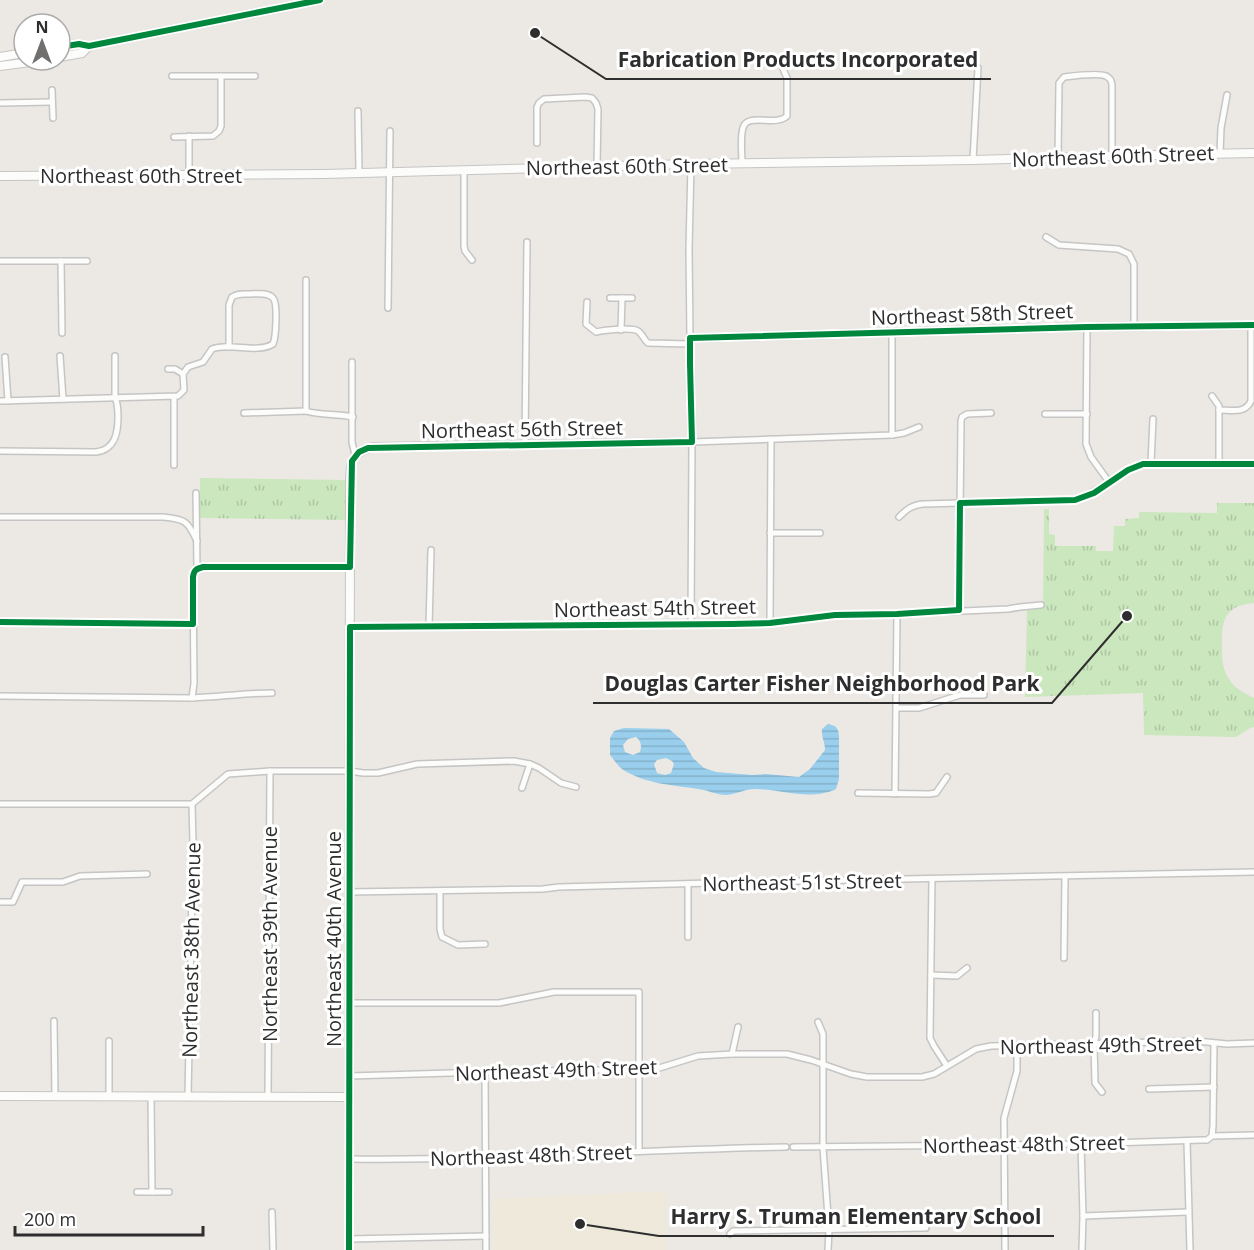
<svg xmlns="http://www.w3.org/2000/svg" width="1254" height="1250" font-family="'Open Sans',sans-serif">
<defs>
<pattern id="park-tufts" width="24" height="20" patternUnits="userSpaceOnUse" patternTransform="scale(1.5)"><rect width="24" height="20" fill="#cae7be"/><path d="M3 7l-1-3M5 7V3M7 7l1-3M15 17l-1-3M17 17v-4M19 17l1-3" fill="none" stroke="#aec6a4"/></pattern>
<pattern id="water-rules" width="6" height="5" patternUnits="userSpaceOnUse" patternTransform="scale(1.5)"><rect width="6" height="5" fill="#99ceec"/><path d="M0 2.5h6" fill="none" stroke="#84b1cb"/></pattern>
</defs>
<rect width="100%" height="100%" fill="#ece9e4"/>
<!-- education -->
<polygon fill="#eee9da" points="665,1191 666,1250 494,1250 494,1199"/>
<!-- park -->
<g fill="url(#park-tufts)">
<polygon points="200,478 346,480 346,520 200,518"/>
<path d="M1217 503H1254V603C1225 605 1221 621 1222 646 1222 660 1222 670 1231 682 1236 689 1246 694 1254 698V727L1250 728 1236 737 1144 735 1143 693 1025 697 1027 609 1043 608 1044 509H1049V534L1055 535V546H1096V551H1113L1114 526H1125V519L1139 518V512L1217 513Z"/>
</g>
<!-- water -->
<path fill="url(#water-rules)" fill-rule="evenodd" d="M828 724 835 726 838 730 839 736V779L836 789C811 801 783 790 757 789 747 788 737 794 726 795 717 795 707 790 698 789 672 785 645 784 622 769 618 766 614 760 610 755V738L614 731 624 728 669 729 684 742 693 758 704 768 716 772 752 775 766 774 799 777 810 769 825 750C825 742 821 736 822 729ZM636 737C641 741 642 745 640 752L633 755 625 752 623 745 628 739ZM666 758 672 761 674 764 671 773 665 775 657 773 654 764 657 760Z"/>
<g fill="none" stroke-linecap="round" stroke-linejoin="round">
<!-- street casing -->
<g stroke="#c5c5c5" stroke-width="8">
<g id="street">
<polyline points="172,76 255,76"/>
<polyline points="52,90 53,118"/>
<polyline points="0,103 52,102"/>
<polyline points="358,111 359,173"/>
<polyline points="174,137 213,136 219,131 221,126 221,76"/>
<polyline points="537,143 537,107 539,103 544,99 585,97 592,98 596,103 598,109 597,166"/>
<polyline points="1220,153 1221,128 1227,95"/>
<path d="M1058 157 1059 83 1064 77C1072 76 1099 73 1106 76 1111 79 1111 80 1112 85V156"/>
<polyline points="973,160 978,68"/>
<path d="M742 163C742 154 740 137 743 128 747 112 776 127 787 116V78L780 62"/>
<polyline points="464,170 464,246 465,251 472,260"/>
<polyline points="189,175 189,136"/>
<polyline points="1046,237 1059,245 1118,249 1129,254 1134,264 1134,326"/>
<polyline points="0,261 87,261"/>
<polyline points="61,261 62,333"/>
<polyline points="306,280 306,411"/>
<polyline points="610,298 632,298"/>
<path d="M587 302 586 324 596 332C605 330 632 327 638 331 643 334 643 339 648 343L690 344"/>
<polyline points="388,308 390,131"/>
<polyline points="1087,327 1086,444 1091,457 1109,482"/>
<polyline points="621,330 622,298"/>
<polyline points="892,333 892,435"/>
<polyline points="690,338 689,249 691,164"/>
<polyline points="60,356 63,399"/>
<polyline points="5,357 8,401"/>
<polyline points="352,362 352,442 355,455"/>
<polyline points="168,369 175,369 183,374"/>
<polyline points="1212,396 1219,406 1219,464"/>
<polyline points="174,397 174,465"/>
<path d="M0 401 178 396 184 390 183 374 188 367 203 362 212 349C230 342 257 354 273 344 276 337 278 303 273 298 268 292 257 294 250 294 243 294 238 293 232 297L229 305V347"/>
<path d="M1219 410C1232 410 1245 414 1251 401V325"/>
<path d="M244 413 306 411C321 416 337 413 353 417"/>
<polyline points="1045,414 1087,414"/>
<polyline points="525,445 527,242"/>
<path d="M0 451 96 452C115 450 118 433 118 417 118 410 118 404 115 397V356"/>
<polyline points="1151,463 1153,419"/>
<path d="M0 517H163C185 519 188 521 197 541"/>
<path d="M899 517C907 509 912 505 923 504L1075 500C1100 493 1118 470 1143 464H1254"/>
<polyline points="770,533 820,533"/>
<polyline points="197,569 203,567 350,567"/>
<polyline points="959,610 961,421 962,417 967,414 991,413"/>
<polyline points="0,622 193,624"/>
<polyline points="770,623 771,439"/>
<polyline points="691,624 692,442 892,435 904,433 919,427"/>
<polyline points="350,627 732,624 770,623 835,615 897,614 1008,609 1020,607 1041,605"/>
<polyline points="429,627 431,550"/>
<path d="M0 696 192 698C219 697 245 693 272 693"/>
<polyline points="192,698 194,683 193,577 194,572 197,569 196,493"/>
<polyline points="896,708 919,708 960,695 984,695"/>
<polyline points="522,788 530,764"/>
<polyline points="858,793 929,794 936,793 947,777"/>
<polyline points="895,794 897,614"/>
<polyline points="0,804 192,804 228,774 270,771 350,771 363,773 378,773 417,764 514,761 530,764 539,768 561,783 576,787"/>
<polyline points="932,879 930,1038 934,1046 947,1066"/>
<polyline points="688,885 688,937"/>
<polyline points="440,891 440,929 442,937 458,945 485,944"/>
<polyline points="349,892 543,889 559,887 749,882 1254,872"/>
<polyline points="0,902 13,902 22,882 63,882 80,876 147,874"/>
<polyline points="1064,958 1065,877"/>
<polyline points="931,975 957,976 967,968"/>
<polyline points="349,1003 499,1003 554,992 639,992 639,1151"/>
<polyline points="1096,1013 1096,1036 1094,1044 1095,1083 1102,1092"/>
<polyline points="54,1021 55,1096"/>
<polyline points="818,1022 823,1034 823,1148 829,1230 828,1250"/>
<polyline points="732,1054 738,1027"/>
<polyline points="485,1072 486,1250"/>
<polyline points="349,1076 485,1072 656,1069 698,1056 732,1054 787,1054 811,1060 851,1074 867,1077 922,1077 934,1074 976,1049 991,1046 1197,1041 1227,1044 1254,1043"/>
<polyline points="1149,1089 1214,1087"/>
<polyline points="109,1097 109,1041"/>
<polyline points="151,1097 152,1192"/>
<polyline points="188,1097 193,843 192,804"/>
<polyline points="268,1097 270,771"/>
<polyline points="1212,1136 1213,1126 1214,1044"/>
<polyline points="1187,1141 1190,1250"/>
<polyline points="1081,1144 1083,1216 1082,1250"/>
<polyline points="793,1147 1081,1144 1202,1140 1207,1140 1212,1136 1254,1135"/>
<path d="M349 1159C495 1161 640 1149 786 1147"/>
<polyline points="137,1192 169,1192"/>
<polyline points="272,1212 273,1250"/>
<polyline points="1083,1216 1188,1212"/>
<polyline points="730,1234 733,1231 926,1228"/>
<polyline points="349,1239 486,1236"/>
<polyline points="1005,1250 1004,1118 1017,1071 1017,1045"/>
</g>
</g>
<!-- secondary casing -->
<g stroke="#c5c5c5" stroke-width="10">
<g id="secondary">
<polyline points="60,47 79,44 89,46 320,0"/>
<polyline points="0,57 24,53"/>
<polyline points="60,57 82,53 89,46"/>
<polyline points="0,66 46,60"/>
<polyline points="0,176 324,174 691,164 973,160 1112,156 1254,153"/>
<polyline points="0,1096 349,1097"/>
<path d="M349 1250 350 495C351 472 345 452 374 447L692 442 690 364V338L1087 327 1254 325"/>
</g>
</g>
<!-- street -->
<use href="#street" stroke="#fcfcfb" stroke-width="5"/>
<!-- secondary -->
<use href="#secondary" stroke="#fcfcfb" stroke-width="8"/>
<!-- cycleway casing -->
<g stroke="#fff" stroke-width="10">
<g id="cycleway">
<polyline points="60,47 79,44 89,46 320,0"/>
<path d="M0 622 193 624V577C194 570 196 569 203 567H350L352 461 359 452 368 448 692 442 690 364V338L1087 327 1254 325"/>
<polyline points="349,1250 350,627 732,624 770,623 835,615 897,614 959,610 960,503 1075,500 1094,493 1128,470 1143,464 1254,464"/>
</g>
</g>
<!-- cycleway -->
<use href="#cycleway" stroke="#00873e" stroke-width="6"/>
</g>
<g text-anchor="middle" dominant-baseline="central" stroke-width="6" stroke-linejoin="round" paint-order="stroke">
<!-- street labels -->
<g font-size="20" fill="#2e2e2e" stroke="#fff">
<text transform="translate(1113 156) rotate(-2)">Northeast 60th Street</text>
<text transform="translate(627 166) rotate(-1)">Northeast 60th Street</text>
<text x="141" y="175">Northeast 60th Street</text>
<text transform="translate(972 314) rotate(-2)">Northeast 58th Street</text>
<text transform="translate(522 429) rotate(-1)">Northeast 56th Street</text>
<text transform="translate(655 608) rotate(-1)">Northeast 54th Street</text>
<text transform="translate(802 882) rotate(-1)">Northeast 51st Street</text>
<text transform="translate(269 934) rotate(-90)">Northeast 39th Avenue</text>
<text transform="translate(333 939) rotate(-90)">Northeast 40th Avenue</text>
<text transform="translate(191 950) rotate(-89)">Northeast 38th Avenue</text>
<text transform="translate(1101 1045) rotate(-1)">Northeast 49th Street</text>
<text transform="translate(556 1070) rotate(-2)">Northeast 49th Street</text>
<text transform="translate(1024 1144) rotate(-1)">Northeast 48th Street</text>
<text transform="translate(531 1155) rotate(-2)">Northeast 48th Street</text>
</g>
</g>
<!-- callouts -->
<path fill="none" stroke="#2e2e2e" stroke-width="2" d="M535 33L606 79H991M1127 616L1052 703H593M580 1224L659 1236H1054"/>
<g fill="#2e2e2e" stroke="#fff" stroke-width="2">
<circle cx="535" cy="33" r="6"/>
<circle cx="1127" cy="616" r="6"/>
<circle cx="580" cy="1224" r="6"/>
</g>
<g font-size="21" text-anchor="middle" font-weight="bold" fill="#2e2e2e" stroke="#fff" stroke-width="6" stroke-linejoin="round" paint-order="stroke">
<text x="798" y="67">Fabrication Products Incorporated</text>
<text x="822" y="691">Douglas Carter Fisher Neighborhood Park</text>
<text x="856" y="1224">Harry S. Truman Elementary School</text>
</g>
<!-- north arrow -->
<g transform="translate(42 42)"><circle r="28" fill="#ffffff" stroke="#ababab" stroke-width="1.5"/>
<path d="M0-4.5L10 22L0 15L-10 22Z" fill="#706f6e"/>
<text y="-9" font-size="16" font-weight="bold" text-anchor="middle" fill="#2e2e2e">N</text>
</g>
<!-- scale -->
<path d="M15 1226v9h188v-9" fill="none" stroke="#2e2e2e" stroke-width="3"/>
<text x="24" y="1226" font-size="18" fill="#2e2e2e" stroke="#ffffff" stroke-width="4.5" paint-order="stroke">200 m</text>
</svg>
